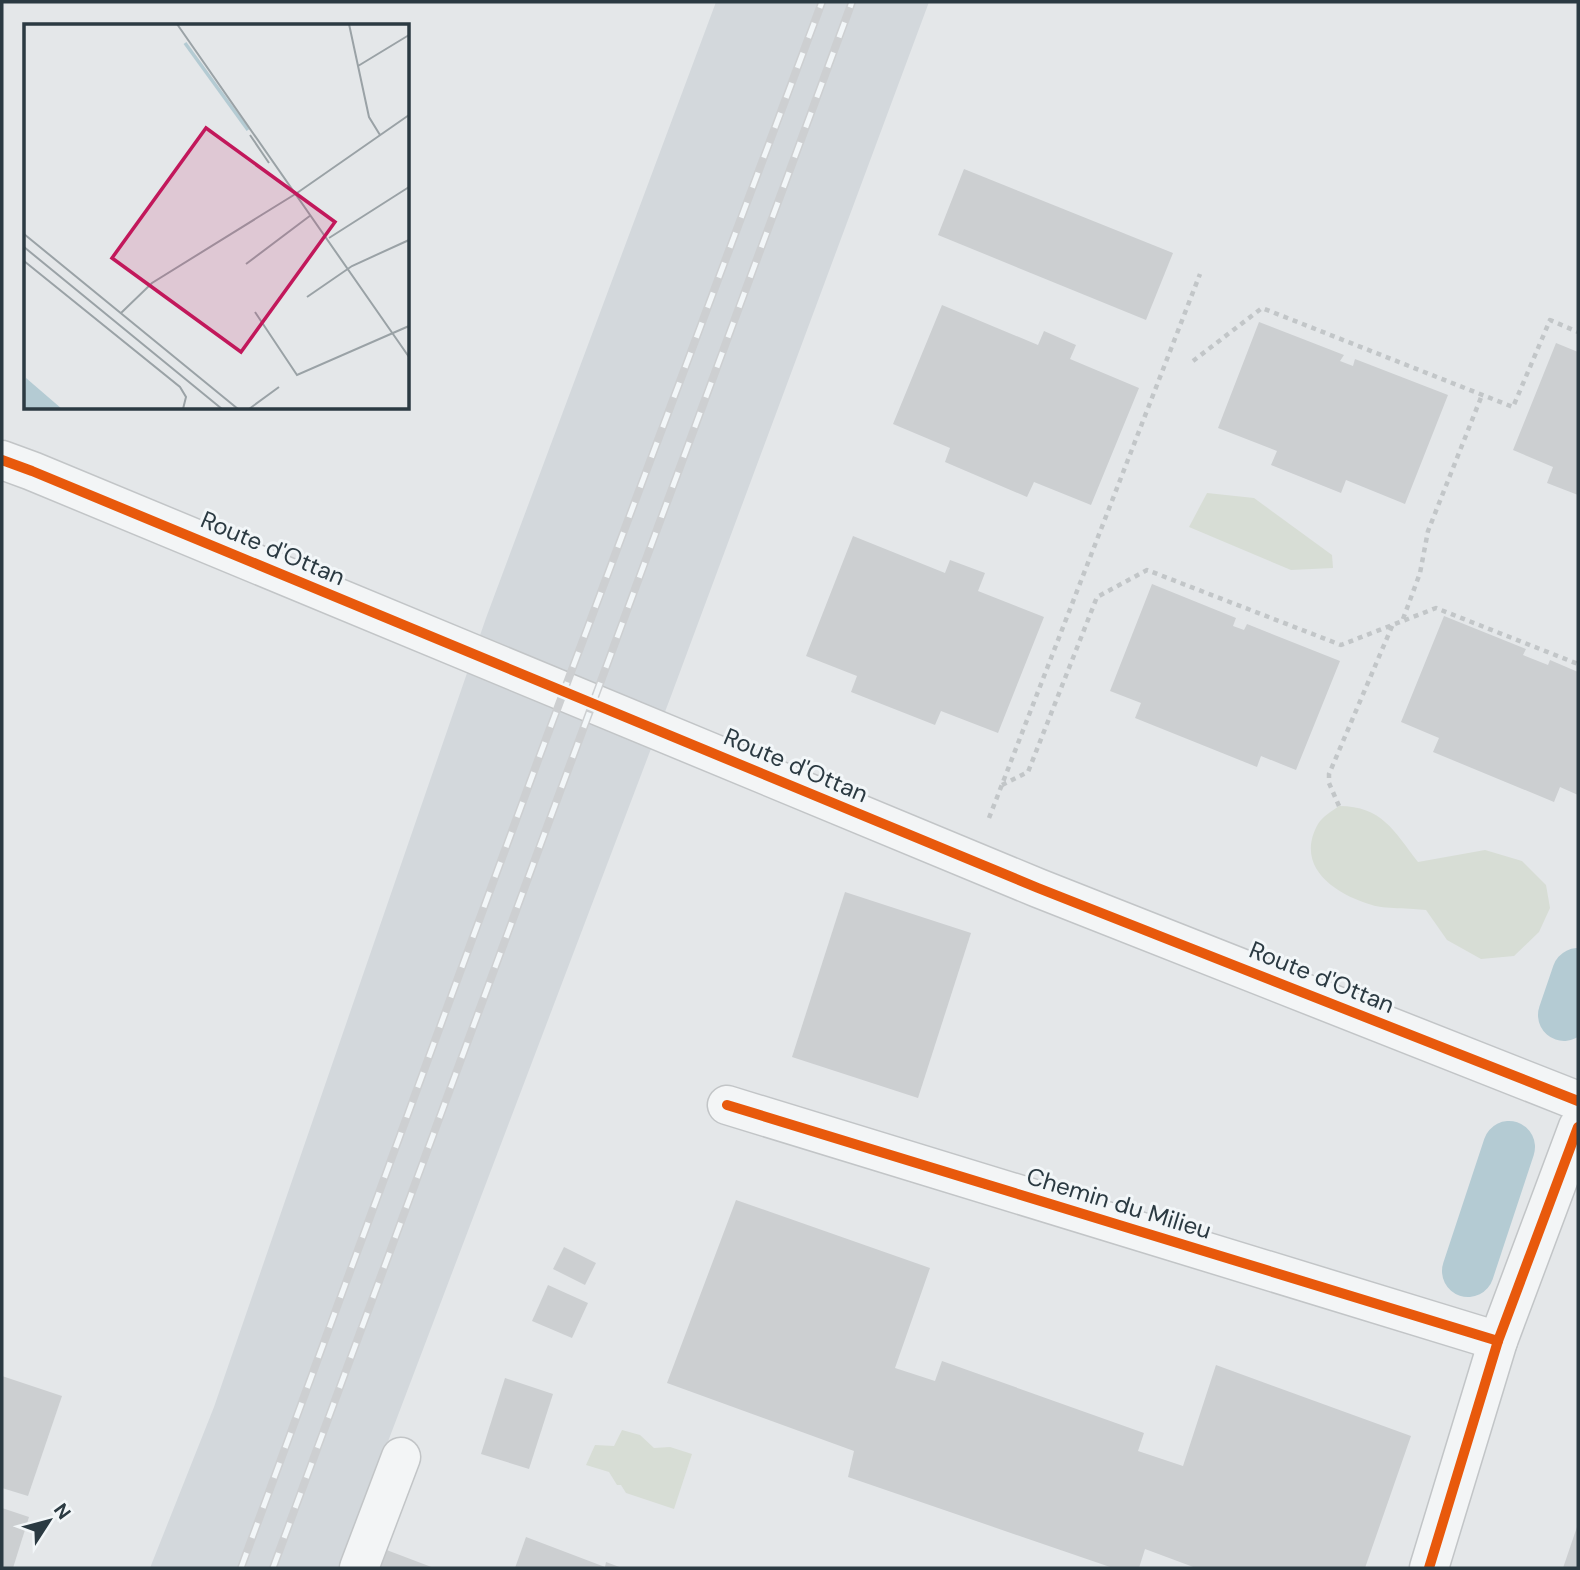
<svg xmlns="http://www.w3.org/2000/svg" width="1580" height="1570" font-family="'DM Sans',sans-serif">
<rect width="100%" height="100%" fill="#e4e7e9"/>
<!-- built -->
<polygon fill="#d3d8dc" points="716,2 929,2 671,696 340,1568 150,1568 214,1407 486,618"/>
<!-- green -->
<g fill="#d7ddd5">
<polygon points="1207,493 1254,498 1332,555 1333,568 1291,570 1189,527"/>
<path d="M1339 806C1382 806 1394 831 1418 862L1485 850 1522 861 1546 885 1550 908 1539 932 1514 956 1481 959 1447 940 1426 910C1412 908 1383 909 1372 905 1335 894 1294 867 1318 824 1322 817 1332 811 1339 806Z"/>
<polygon points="622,1430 640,1435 654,1448 670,1447 692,1454 674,1509 626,1493 621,1485 617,1485 609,1472 586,1465 595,1445 614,1446"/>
</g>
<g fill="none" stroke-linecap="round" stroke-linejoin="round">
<!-- canal -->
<g stroke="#b4cbd3" stroke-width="52">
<polyline points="1564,1015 1578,974"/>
<polyline points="1468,1271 1509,1147"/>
</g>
</g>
<!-- building -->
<g fill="#cccfd1">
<polygon points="964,169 1173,253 1146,320 938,235"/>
<polygon points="942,305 1038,345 1044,331 1076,345 1070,359 1139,388 1091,505 1034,482 1027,497 945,462 950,448 893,424"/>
<polygon points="1259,322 1344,355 1340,361 1353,366 1355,359 1448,395 1405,504 1346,480 1341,493 1271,465 1277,451 1218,428"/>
<polygon points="1556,343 1578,352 1578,495 1547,483 1553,467 1513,450"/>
<polygon points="853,536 945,573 950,560 985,573 978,591 1044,617 998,733 941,711 935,725 851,692 857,676 806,656"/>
<polygon points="1152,584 1236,618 1233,626 1244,630 1247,624 1340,661 1296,770 1261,756 1257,767 1135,718 1141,703 1110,691"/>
<polygon points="1444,616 1526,649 1523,655 1548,665 1550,660 1578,672 1578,795 1560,787 1554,802 1433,752 1439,738 1401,722"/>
<polygon points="845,892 971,933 918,1098 792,1057"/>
<polygon points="736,1200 930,1268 895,1368 935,1381 942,1361 1144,1433 1138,1451 1183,1466 1216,1365 1411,1436 1365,1568 1196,1568 1145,1549 1139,1568 1113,1568 848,1477 854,1451 667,1383"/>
<polygon points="564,1247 596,1263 585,1285 553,1269"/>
<polygon points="548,1285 588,1303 572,1338 532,1321"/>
<polygon points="2,1376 62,1396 28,1496 2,1488"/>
<polygon points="505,1378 553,1394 529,1469 481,1454"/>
<polygon points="2,1508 29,1517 13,1568 2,1568"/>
<polygon points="1578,1524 1578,1568 1563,1568"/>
<polygon points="526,1537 605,1567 606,1562 622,1568 515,1568"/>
<polygon points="384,1549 434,1568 377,1568"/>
</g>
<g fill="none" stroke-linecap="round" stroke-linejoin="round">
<!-- minor casing -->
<g stroke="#c2c5c7" stroke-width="41">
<g id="minor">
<polyline points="2,460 32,471 1038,888 1578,1101"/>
<polyline points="727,1105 1498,1341"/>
<polyline points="359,1568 401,1457"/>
<polyline points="1429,1568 1498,1341 1578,1127"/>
</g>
</g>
<!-- path -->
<g stroke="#c2c6c8" stroke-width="4.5" stroke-dasharray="5 5" stroke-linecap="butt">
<polyline points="1193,361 1262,308 1513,407 1550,320 1578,332"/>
<polyline points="1403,619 1420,573 1428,531 1482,395"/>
<polyline points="1002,785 1028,772 1097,597 1147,570 1341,645 1436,608 1578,664"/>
<polyline points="1339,806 1329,783 1329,774 1393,624"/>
<polyline points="989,818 1200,274"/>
</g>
<!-- minor -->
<use href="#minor" stroke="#f3f5f6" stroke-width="38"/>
<!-- rail casing -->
<g stroke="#cdcfd1" stroke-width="8">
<g id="rail">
<polyline points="241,1568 537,763 822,2"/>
<polyline points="273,1568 852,2"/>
</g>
</g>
<!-- rail -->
<use href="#rail" stroke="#f2f6f8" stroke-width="5" stroke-dasharray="16" stroke-linecap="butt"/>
<!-- cycleway casing -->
<g stroke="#f2f6f8" stroke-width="15">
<g id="cycleway">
<polyline points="2,460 32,471 1038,888 1578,1101"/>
<polyline points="727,1105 1498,1341"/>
<polyline points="1429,1568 1498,1341 1578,1127"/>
</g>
</g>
<!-- cycleway -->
<use href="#cycleway" stroke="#e8590c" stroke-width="10"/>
</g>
<g text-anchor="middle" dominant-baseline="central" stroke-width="6" stroke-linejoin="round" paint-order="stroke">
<!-- street labels -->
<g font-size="24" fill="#2b3a42" stroke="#f2f6f8">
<text transform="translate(273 548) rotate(23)">Route d'Ottan</text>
<text transform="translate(796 765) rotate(23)">Route d'Ottan</text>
<text transform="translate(1322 977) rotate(22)">Route d'Ottan</text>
<text transform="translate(1119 1203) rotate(17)">Chemin du Milieu</text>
</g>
</g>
<!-- overview -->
<g transform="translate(24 24)">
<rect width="385" height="385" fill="#e4e7e9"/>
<path d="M2 354 38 385H0Z" fill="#b4cbd3"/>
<path fill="none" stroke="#b4cbd3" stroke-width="3.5" d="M161 19 224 106"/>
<path fill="none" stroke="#9aa2a6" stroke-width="2" d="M153 0 385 333M325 0 345 93 356 111M334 42 385 11M226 111 245 139M0 210 214 385M305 214 385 163M0 223 198 385M0 237 156 363 162 373 159 385M222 240 287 191M283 273 328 242 385 216M231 288 273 351 385 302M97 289 128 259 273 169 385 91M225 385 255 363"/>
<path fill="#c2185b" fill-opacity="0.15" stroke="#c2185b" stroke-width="3.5" d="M182 104 311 198 217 328 88 234Z"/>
<rect width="385" height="385" fill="none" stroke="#2b3a42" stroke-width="3.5"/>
</g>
<!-- border -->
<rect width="1580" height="1570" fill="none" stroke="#2b3a42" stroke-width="7"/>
<!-- north arrow -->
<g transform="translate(49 1521) rotate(54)" stroke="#f2f6f8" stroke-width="5" paint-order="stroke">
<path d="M0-5L12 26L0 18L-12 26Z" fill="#2b3a42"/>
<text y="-10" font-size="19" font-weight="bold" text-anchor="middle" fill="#2b3a42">N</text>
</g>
</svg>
